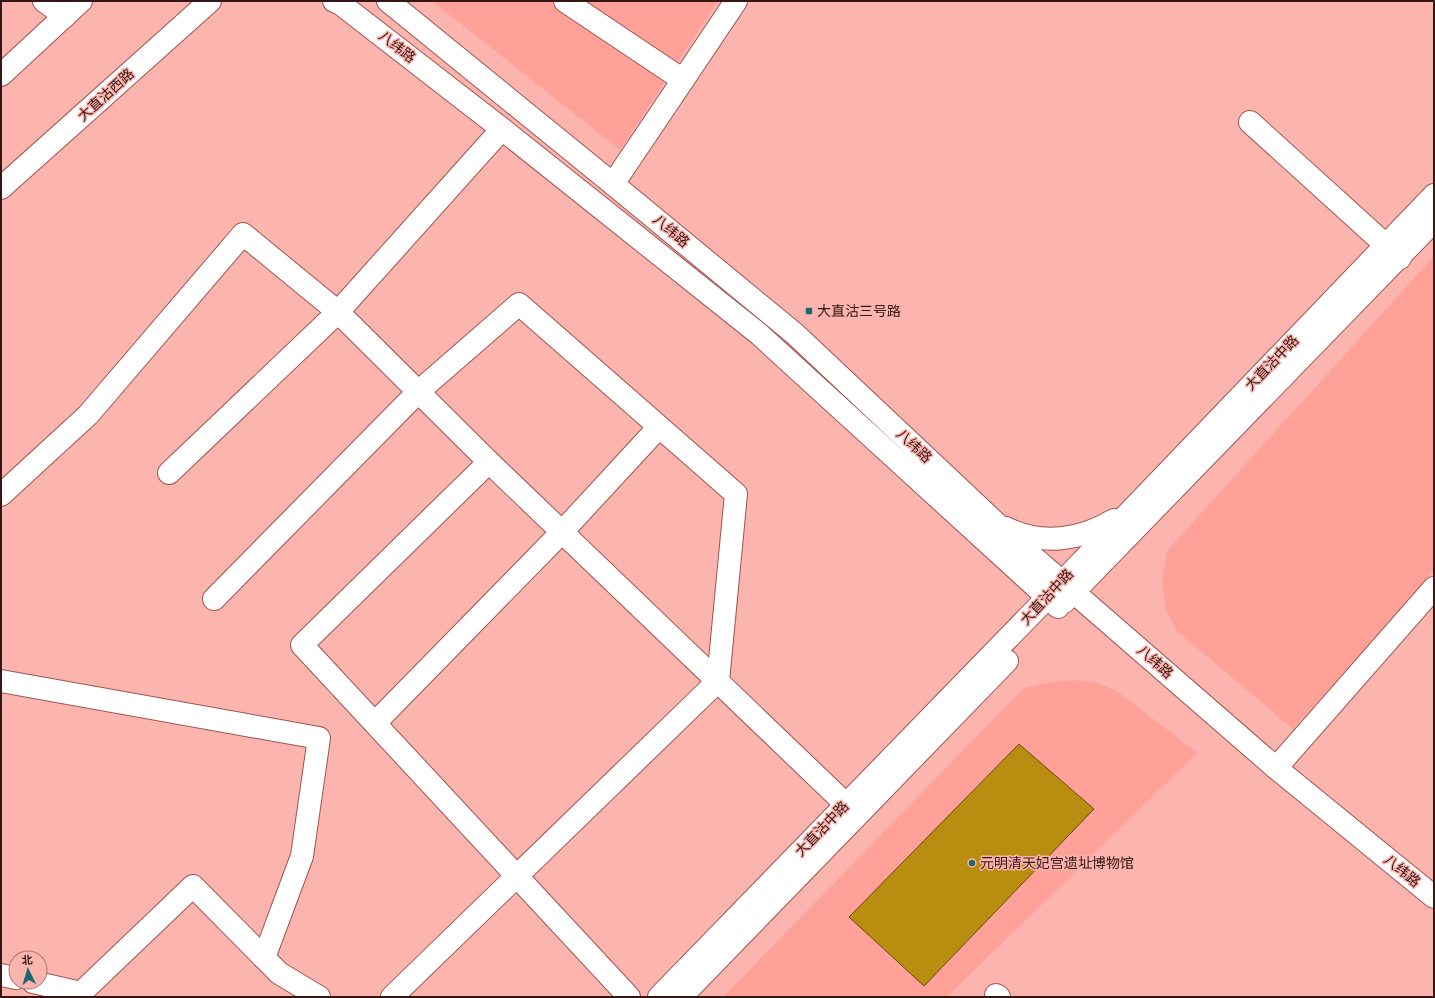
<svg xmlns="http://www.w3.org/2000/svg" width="1435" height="998" font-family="Figtree,'Noto Sans SC',sans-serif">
<rect width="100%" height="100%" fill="#fbb5ae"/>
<!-- built -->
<g fill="#ffa199">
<polygon points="432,1 718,1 620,150"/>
<polygon points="1434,256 1434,571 1293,729 1177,631 1166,610 1162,580 1167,551"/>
<polygon points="1074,680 1096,683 1117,691 1197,753 947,997 723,997 1024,688 1053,682"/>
</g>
<!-- building -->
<polygon fill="#b98d10" stroke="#644b0b" points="1019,744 1094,809 924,986 849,917"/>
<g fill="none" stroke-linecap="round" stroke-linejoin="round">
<!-- minor casing -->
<g stroke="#a1534e" stroke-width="24">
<g id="minor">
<polyline points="44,1 65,16"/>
<polyline points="565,1 683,80 613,184"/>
<polyline points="683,80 736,1"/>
<polyline points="1250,122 1400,258"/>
<polyline points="489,462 857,815"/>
<polyline points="169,473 338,312 502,129"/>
<polyline points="1,495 88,415 243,234 338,312 489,462 302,645 629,997"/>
<polyline points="214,599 418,392 519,304 736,494 718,681 392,997"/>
<polyline points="1,681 319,738 302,856 264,958"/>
<polyline points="375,723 562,532 659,427"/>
<polyline points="1276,768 1434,588"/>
<polyline points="1,975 16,978"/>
<polyline points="33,982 81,993 193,886 279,973 319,997"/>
<polyline points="996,995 999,997"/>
</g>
</g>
<!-- tertiary casing -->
<g stroke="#a1534e" stroke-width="24">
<g id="tertiary">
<polyline points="337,1 502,129 759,334 1058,607"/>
<polyline points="388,1 613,184 795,334 1016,542 1276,768 1434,897"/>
<path d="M1006 528C1042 546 1081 540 1114 520"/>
<polyline points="1064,602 1434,221"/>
<polyline points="659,997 1047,598 1434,195"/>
<polyline points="681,997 1007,661"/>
</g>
</g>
<!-- primary casing -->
<g stroke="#a1534e" stroke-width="24">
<g id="primary">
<polyline points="334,1 341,4"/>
<polyline points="1,75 81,1"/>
<polyline points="1,188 210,1"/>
</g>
</g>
<!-- minor -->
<use href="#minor" stroke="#fff" stroke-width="22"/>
<!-- tertiary -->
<use href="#tertiary" stroke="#fff" stroke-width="22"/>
<!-- primary -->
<use href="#primary" stroke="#fff" stroke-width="22"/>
</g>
<!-- markers -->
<g fill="#1c6870" stroke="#fbb5ae" stroke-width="1.5">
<rect x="805" y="307" width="8" height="8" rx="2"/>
<circle cx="972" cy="863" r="4"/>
</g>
<g text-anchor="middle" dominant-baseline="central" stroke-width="3" stroke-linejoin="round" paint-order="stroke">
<!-- street labels -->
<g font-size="14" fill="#361614" stroke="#fbb5ae">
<text transform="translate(397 47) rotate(38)">八纬路</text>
<text transform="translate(106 95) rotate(-42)">大直沽西路</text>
<text transform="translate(671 231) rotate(40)">八纬路</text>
<text transform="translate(1272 363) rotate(-46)">大直沽中路</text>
<text transform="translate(914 446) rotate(43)">八纬路</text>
<text transform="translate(1047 597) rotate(-47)">大直沽中路</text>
<text transform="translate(1155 662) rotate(41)">八纬路</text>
<text transform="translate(822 829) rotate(-46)">大直沽中路</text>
<text transform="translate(1402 871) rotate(39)">八纬路</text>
</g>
<!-- poi labels -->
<g font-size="14" fill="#361614" stroke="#fbb5ae" text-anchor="start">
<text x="817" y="311">大直沽三号路</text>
<text x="980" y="863">元明清天妃宫遗址博物馆</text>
</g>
</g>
<!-- border -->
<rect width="1435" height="998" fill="none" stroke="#361614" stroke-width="4"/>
<!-- north arrow -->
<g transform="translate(28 970) rotate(355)"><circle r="19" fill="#fbb5ae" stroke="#ac7570"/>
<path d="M0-3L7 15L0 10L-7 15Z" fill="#1c6870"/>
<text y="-6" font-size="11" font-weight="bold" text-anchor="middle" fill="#361614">北</text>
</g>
</svg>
